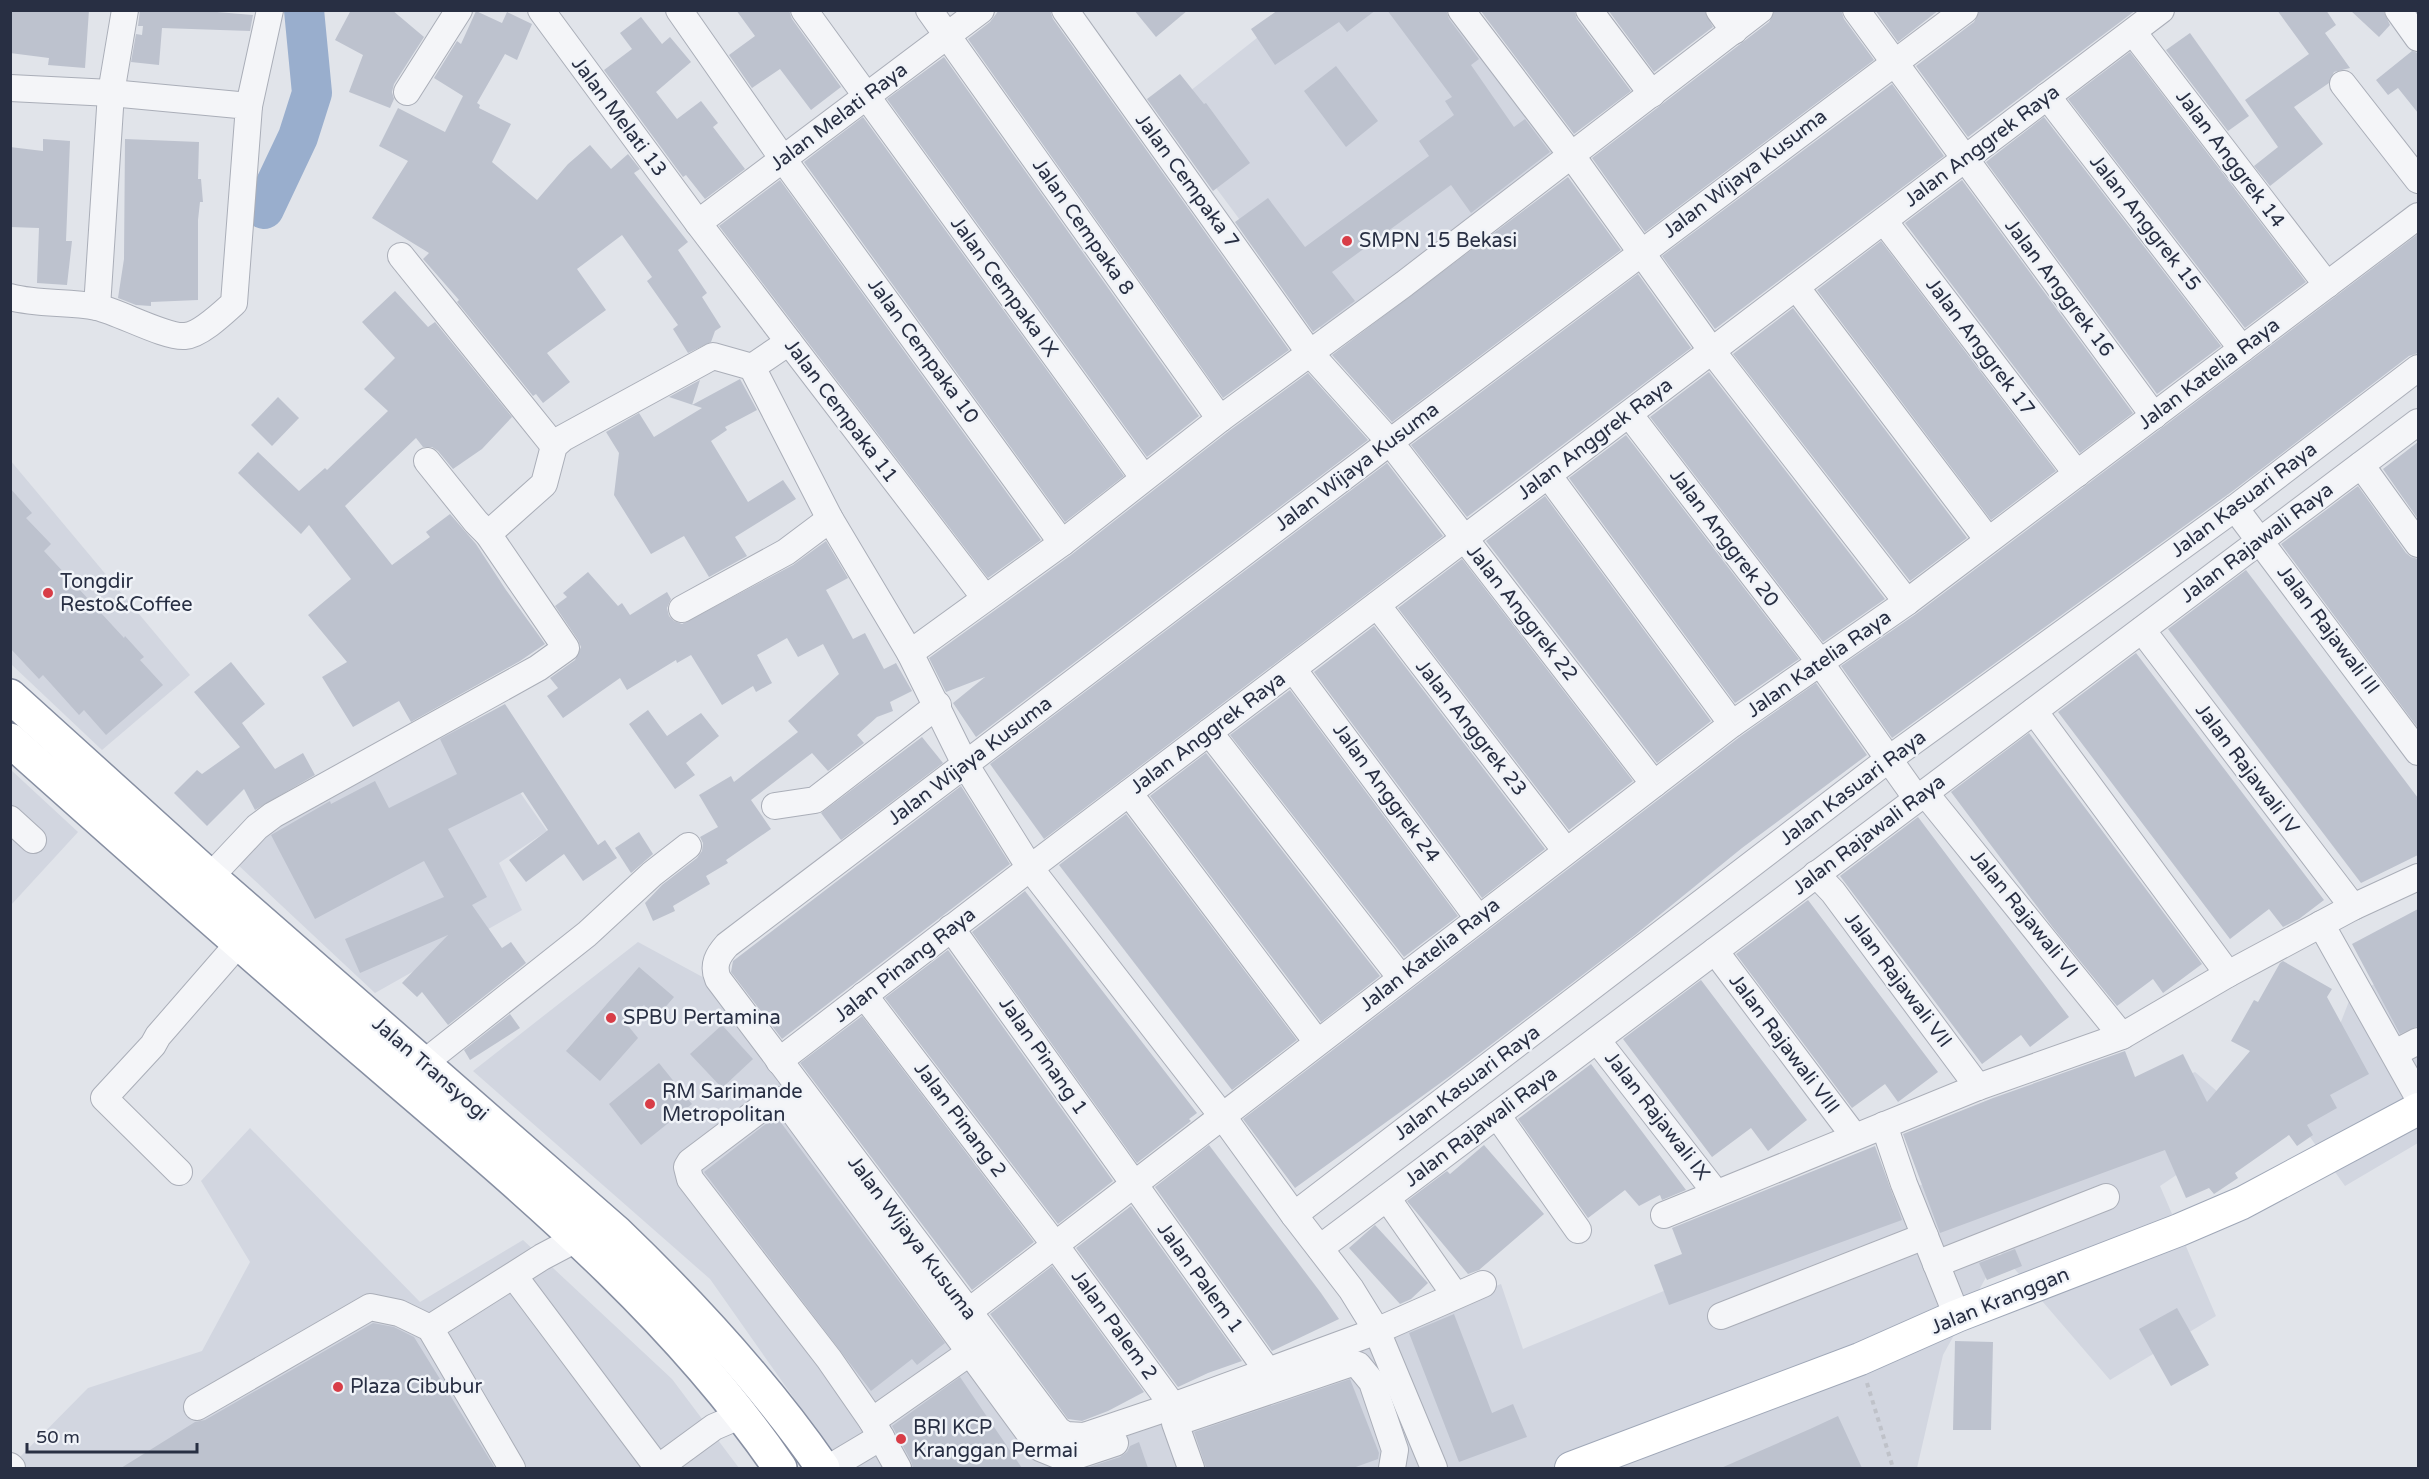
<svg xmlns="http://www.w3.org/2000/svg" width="2429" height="1479" font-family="'Varela Round',sans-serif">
<rect width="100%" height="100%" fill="#e1e4ea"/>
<!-- built -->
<g fill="#d2d6e0">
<polygon points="1291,11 1444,11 1555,153 1322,330 1161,114"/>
<polygon points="10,460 190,675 102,750 11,664"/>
<polygon points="463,711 547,831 499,863 522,910 375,993 220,848"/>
<polygon points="11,770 78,832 11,905"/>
<polygon points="638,942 721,987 1069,1450 1501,1284 1523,1349 2195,1072 2251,1121 2325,1063 2351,996 2418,962 2418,1143 2345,1186 2285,1102 2160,1186 2216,1316 2110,1380 2000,1252 1943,1355 1917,1468 843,1468 710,1279 473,1071"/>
<polygon points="250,1128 420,1302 523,1240 672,1379 739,1468 18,1468 14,1463 88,1388 202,1351 250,1262 201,1181"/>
</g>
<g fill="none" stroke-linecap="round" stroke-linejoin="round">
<!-- river -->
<polyline stroke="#99aecd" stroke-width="40" points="264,209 298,137 312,93 304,10"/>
</g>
<!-- building -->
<g fill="#bdc2ce">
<polygon points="10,10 89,10 85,68 48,65 49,58 10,53"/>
<polygon points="140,10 193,10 253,15 250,31 162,28 159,65 131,62 136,34 142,35 143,26 138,26"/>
<polygon points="351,10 392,10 424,37 394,84 392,92 394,99 390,108 349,92 363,55 335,40"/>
<polygon points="736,10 789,10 792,19 841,87 811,110 780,69 752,88 729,55 755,36"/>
<polygon points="999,10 1050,10 1053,19 1289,350 1223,398 968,39 990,22"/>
<polygon points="1134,10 1188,10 1156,37"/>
<polygon points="1278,10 1376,10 1347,32 1339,22 1275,65 1251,29"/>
<polygon points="1387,10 1446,10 1449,19 1479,59 1471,65 1514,127 1525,119 1550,152 1471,213 1451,185 1332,272 1355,301 1313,332 1235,222 1268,198 1305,247 1429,156 1419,141 1454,115 1445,101 1452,97"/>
<polygon points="1480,10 1574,10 1577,19 1631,91 1574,134"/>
<polygon points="1608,10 1704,10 1713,27 1654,72"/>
<polygon points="1775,10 1841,10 1844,19 1874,60 1645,232 1592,158 1769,22"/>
<polygon points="1875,10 1939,10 1898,42"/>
<polygon points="1980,10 2136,10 1968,137 1916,66 1974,22"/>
<polygon points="2277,10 2326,10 2336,25 2325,33 2350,68 2334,72 2329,83 2294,107 2323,144 2270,186 2254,166 2278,147 2245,100 2309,54"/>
<polygon points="2350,10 2383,10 2390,25 2379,37"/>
<polygon points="476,11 502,23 507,12 532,24 517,60 505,54 477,103 480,105 479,108 511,124 492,162 537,200 568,164 590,145 611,169 628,154 640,169 634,173 688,242 678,250 707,293 702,297 721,327 715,331 711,342 688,353 673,329 678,325 647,281 652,277 622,235 577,269 606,310 547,353 570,382 543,403 536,394 533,396 457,302 459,300 423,259 429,253 372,218 408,161 379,146 398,108 445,132 463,96 434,78 457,41 461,44"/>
<polygon points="641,17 662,44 670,37 691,62 656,92 677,119 701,101 718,123 713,127 745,169 705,199 686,175 683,177 604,70 632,49 620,33"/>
<polygon points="2190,33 2249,116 2228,131 2166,50"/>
<polygon points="2412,51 2418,53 2418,113 2398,88 2388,95 2376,80"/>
<polygon points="2130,52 2306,282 2245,328 2068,99"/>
<polygon points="944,57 1199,416 1147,457 887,99"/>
<polygon points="1336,66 1378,121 1346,147 1304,91"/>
<polygon points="1180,74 1204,104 1206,103 1250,163 1213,191 1147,99"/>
<polygon points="1892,84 1944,156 1715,329 1662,256"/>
<polygon points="863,117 1124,476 1065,522 804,162"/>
<polygon points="2044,117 2221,346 2157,394 1986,162"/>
<polygon points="43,139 70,141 66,241 72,241 67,285 37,283 39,228 10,227 10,147 43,151"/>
<polygon points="125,139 199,142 198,179 201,179 203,202 200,202 198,220 198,300 151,302 151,306 136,305 118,298 124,259"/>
<polygon points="1568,177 1621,250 1392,422 1332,355"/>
<polygon points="780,180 1041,540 988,578 719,226"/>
<polygon points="1962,180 2133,413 2080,453 1905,223"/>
<polygon points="2418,234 2418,353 2409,356 2234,490 1892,738 1841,666 1916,614"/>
<polygon points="1881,241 2056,471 1991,520 1817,290"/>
<polygon points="1638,274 1691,348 1467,517 1411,445"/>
<polygon points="395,291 428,327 435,322 512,417 482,449 453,469 438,451 432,447 423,447 416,438 345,506 392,565 430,537 426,532 450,514 476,544 506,590 545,644 520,661 411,722 399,701 353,727 322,677 347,662 308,615 351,579 309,525 301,534 238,473 258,452 299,491 325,468 327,470 388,411 364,389 395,358 362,322"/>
<polygon points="1793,308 1967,538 1910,581 1733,354"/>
<polygon points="1709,372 1885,599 1823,642 1650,417"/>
<polygon points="1308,373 1368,440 976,737 953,703 985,677 946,692 929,658 1071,555 1229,431"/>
<polygon points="740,379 757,410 725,427 727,430 711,441 748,502 783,480 796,499 735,537 747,556 709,577 684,536 651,554 614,495 619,453 606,432 639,413 654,437 702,408 669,397 700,380 692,405"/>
<polygon points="278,397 299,418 272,446 251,425"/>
<polygon points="1626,435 1799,659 1735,703 1569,478"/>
<polygon points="2418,442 2418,519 2383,469"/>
<polygon points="1387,463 1443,536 1044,839 990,764"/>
<polygon points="2358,486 2406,553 2411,557 2418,559 2418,728 2281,544"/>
<polygon points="10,488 32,513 26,518 51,544 44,551 124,638 125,636 144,657 140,660 163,685 106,735 84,710 79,715 43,675 39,679 10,648"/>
<polygon points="1545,496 1711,721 1657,763 1486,541"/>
<polygon points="826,541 848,578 826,590 853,639 865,633 884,669 896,663 912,691 890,702 893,711 877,717 857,735 864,743 828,771 812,753 751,800 771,829 726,860 728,863 706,876 710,884 673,906 675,911 653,921 645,903 662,885 697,858 702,851 703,843 700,837 718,827 699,795 731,776 734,782 798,732 788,721 839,674 823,644 798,657 787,638 757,655 772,683 756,692 753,686 722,705 691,655 677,663 676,660 627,690 620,678 563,718 547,696 558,688 550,678 575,660 581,647 578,640 555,606 567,597 563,593 588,572 618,606 622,603 630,615 667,592 671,599 667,608 669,616 674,621 682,624 793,565"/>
<polygon points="1462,559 1633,781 1569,830 1398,608"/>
<polygon points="2246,570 2418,798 2418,855 2361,883 2168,629"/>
<polygon points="1374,626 1545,849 1482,898 1314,672"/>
<polygon points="2136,653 2324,900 2299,919 2283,927 2269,909 2230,939 2058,712"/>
<polygon points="231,662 265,704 242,723 275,769 303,753 315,775 255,810 244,789 207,826 174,793 197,770 202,774 240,747 194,692"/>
<polygon points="1816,683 1867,755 1742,848 1635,935 1450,1076 1295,1188 1243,1119 1741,736"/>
<polygon points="1290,690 1458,916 1404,957 1230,735"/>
<polygon points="505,704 598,845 605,840 617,858 583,881 564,854 526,882 509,860 548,830 523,792 448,829 487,897 472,905 502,948 511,942 526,963 448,1025 422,992 417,997 402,983 448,935 360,973 345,939 444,897 424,861 315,919 271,835 330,801 331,804 375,781 389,808 457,774 440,739"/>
<polygon points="648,710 667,736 701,713 719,736 686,763 695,775 675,789 629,724"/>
<polygon points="2029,733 2202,964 2163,993 2153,979 2117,1006 2054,929 1951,792"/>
<polygon points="922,737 943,763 841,840 821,813"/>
<polygon points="1206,753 1380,976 1321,1022 1150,796"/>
<polygon points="961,786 1010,864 782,1039 731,972 733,961"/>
<polygon points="1126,814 1297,1040 1232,1090 1059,865"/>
<polygon points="1918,817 2069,1017 2030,1047 2021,1035 1982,1064 1840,876"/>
<polygon points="639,832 653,854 631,873 615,848"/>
<polygon points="1025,891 1197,1113 1189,1119 1191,1121 1137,1163 972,932"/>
<polygon points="1808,900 1938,1072 1898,1102 1885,1084 1852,1108 1736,954"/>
<polygon points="2418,909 2418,1026 2400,1034 2352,944"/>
<polygon points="948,950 1113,1181 1058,1224 885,998"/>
<polygon points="2283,961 2332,989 2327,997 2369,1074 2330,1095 2337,1108 2307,1125 2313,1135 2297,1146 2289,1135 2235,1173 2238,1178 2214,1194 2209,1188 2186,1198 2165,1150 1940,1233 1903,1134 1993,1098 2125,1051 2135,1077 2183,1054 2207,1102 2250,1051 2231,1041 2254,1000 2258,1002 2280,963"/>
<polygon points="639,967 674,997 656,1018 644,1005 625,1022 638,1038 600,1081 566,1051"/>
<polygon points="1701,980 1807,1120 1768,1151 1751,1128 1712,1157 1623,1039"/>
<polygon points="510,1014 520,1028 470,1060 464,1050"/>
<polygon points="862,1016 1034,1242 972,1290 800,1063"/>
<polygon points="722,1025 753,1059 722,1088 690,1054"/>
<polygon points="659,1063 692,1104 641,1145 609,1104"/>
<polygon points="1591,1064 1625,1109 1686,1190 1662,1200 1660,1195 1639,1206 1625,1190 1588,1218 1518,1119"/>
<polygon points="776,1116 945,1343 917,1365 912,1359 871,1391 704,1172"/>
<polygon points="1209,1145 1321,1293 1339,1319 1272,1351 1155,1187"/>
<polygon points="1484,1145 1544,1214 1479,1270 1468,1274 1407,1201 1447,1171 1450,1174"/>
<polygon points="1875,1146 1902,1220 1669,1305 1654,1265 1682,1254 1672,1228"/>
<polygon points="1131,1206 1242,1361 1208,1373 1178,1387 1076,1248"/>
<polygon points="1375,1225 1428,1283 1411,1299 1400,1304 1349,1248"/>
<polygon points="2015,1249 2022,1266 1987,1280 1979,1263"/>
<polygon points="1052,1266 1144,1392 1108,1411 1082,1421 1068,1419 990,1314"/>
<polygon points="2177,1308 2209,1365 2171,1386 2139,1329"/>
<polygon points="1454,1314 1492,1413 1513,1404 1527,1437 1459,1462 1409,1333"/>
<polygon points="373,1323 394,1327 414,1337 495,1468 121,1468 195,1422 205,1420"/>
<polygon points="1955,1341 1993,1342 1991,1430 1953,1430"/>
<polygon points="960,1377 1022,1468 913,1468 911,1461 892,1426"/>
<polygon points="1350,1379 1379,1453 1378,1459 1353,1468 1206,1468 1194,1432"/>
<polygon points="1838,1416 1862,1468 1721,1468 1810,1429"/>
<polygon points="1139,1442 1148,1468 1086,1468 1120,1457 1127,1452 1130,1446"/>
</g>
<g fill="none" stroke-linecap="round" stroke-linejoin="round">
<!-- minor casing -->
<g stroke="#aaaeb8" stroke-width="28">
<g id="minor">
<polyline points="541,10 698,223 985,598"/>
<polyline points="679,10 783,159 1062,543"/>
<polyline points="804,10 1143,477"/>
<polyline points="929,10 1220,419"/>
<polyline points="1065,10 1309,352 1390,442 1654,784"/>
<polyline points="1461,10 1572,156 1712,351 1907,602"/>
<polyline points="1589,10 1652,94"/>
<polyline points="1719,10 1734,31"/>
<polyline points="1856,10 2154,416"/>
<polyline points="2398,10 2418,38"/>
<polyline points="2133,32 2327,285"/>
<polyline points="2343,84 2418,180"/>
<path d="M10 88 111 93 249 106 234 303C223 313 200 335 185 336 166 338 119 312 97 307 68 301 39 305 10 297"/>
<polyline points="407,92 459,10"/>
<polyline points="2047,96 2242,349"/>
<polyline points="249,106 270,10"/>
<polyline points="1884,221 2077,474"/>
<polyline points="698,223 981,10"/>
<polyline points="401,256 554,446"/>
<polyline points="1796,287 1988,540"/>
<polyline points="97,307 111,93 125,10"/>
<polyline points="752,367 789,342"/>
<polyline points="1629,414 1819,661 1917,799"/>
<polyline points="2361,465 2418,544"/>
<polyline points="1548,475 1732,724"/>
<polyline points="2235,508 2418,752"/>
<polyline points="488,534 544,484 554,446 563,438 713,356 752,367 830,519 910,653"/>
<polyline points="1377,605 1566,851"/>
<polyline points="682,609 786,552 830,519"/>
<polyline points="2142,630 2353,907"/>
<polyline points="1293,669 1478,918"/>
<polyline points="2034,711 2228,974"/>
<polyline points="1209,732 1401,978"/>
<polyline points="1129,793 1317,1042"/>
<polyline points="1925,793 2122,1036"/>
<polyline points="775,806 815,800 938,705"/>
<polyline points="10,819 33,840"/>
<polyline points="1816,874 1833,892 1978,1087"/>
<polyline points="210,877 257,827 273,815 538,668 566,648 488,534 476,522 427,461"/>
<polyline points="2321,924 2418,1097"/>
<polyline points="951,928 1267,1370"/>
<polyline points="1715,951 1854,1136"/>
<polyline points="864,995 1055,1245 1173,1406"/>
<polyline points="1597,1040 1716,1193"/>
<polyline points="2395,1053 2418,1041"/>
<polyline points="779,1061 1030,868 2161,10"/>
<polyline points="424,1063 587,934 652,874 688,846"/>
<polyline points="1497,1115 1578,1230"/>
<polyline points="1884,1125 1904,1184 1957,1316"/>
<polyline points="179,1172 104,1098 153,1045 158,1036 238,944"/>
<polyline points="1387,1198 1455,1295"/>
<polyline points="1294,1215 1889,759 2235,508 2418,368"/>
<polyline points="1664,1215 1978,1087 2122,1036 2228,974 2353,907 2418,877"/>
<polyline points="1320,1248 2418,422"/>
<polyline points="1936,1264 2106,1197"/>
<polyline points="514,1276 658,1468"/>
<path d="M1483 1284 1374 1332 1173 1406 1084 1436 1066 1435 1058 1430 718 979C712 965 718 955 727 945L1390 442 1965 10"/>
<polyline points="968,1312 1732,724 1907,602 2418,216"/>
<polyline points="1721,1316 1925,1236"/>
<polyline points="430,1328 542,1257 578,1238"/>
<polyline points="197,1407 370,1307 399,1313 430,1328 512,1468"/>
<polyline points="872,1421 969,1353"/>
<polyline points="1181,1421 1352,1363 1358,1365 1372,1382 1395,1450 1392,1468"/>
<polyline points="1175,1423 1191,1468"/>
<polyline points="10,1466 12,1468"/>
<polyline points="658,1468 714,1427 742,1415"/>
<polyline points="829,1468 881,1437"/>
<polyline points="898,1468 872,1421 829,1359 690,1179 687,1167 690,1162 771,1101 780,1100 790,1107 1040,1448 1067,1459 1115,1443"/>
<polyline points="1434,1468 1377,1331 1351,1289 1294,1215 1223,1117 1030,868 965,764 910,653 1062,543 1220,419 1404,284 1760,10"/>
</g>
</g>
<!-- major casing -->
<g stroke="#9fa7b7" stroke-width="34">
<polyline id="major" points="1571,1468 1860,1359 1957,1316 2179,1230 2242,1203 2418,1109"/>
</g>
<!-- highway casing -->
<g stroke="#878fa2" stroke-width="36">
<g id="highway">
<path d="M10 696 210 877 616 1232C691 1304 764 1383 823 1468"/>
<path d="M10 740C131 848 252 956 375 1061 520 1186 671 1309 780 1468"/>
</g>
</g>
<!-- path -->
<polyline stroke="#bfc2c9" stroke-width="4" stroke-dasharray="4.5 4.5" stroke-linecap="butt" points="1867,1383 1893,1468"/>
<!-- minor -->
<use href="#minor" stroke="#f4f5f8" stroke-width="26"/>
<!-- major -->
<use href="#major" stroke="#fff" stroke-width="32"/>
<!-- highway -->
<use href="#highway" stroke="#fff" stroke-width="33"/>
</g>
<!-- markers -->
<g fill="#d83d47" stroke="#f0f3f8" stroke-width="2">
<circle cx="1347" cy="241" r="6"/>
<circle cx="48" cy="593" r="6"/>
<circle cx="611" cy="1018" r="6"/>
<circle cx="650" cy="1104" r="6"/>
<circle cx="338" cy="1387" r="6"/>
<circle cx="901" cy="1439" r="6"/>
</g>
<g text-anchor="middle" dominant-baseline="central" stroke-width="5" stroke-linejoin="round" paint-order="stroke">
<!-- street labels -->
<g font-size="20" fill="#282f43" stroke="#f0f3f8">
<text transform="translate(619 117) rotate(53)">Jalan Melati 13</text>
<text transform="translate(839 117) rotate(-37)">Jalan Melati Raya</text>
<text transform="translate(1982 146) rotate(-37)">Jalan Anggrek Raya</text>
<text transform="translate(2230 159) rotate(53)">Jalan Anggrek 14</text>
<text transform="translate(1745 174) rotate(-37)">Jalan Wijaya Kusuma</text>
<text transform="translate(1187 181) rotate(54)">Jalan Cempaka 7</text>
<text transform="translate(2145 223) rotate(52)">Jalan Anggrek 15</text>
<text transform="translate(1083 227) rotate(55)">Jalan Cempaka 8</text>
<text transform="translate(1004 287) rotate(54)">Jalan Cempaka IX</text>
<text transform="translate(2059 288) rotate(53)">Jalan Anggrek 16</text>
<text transform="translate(1980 347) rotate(53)">Jalan Anggrek 17</text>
<text transform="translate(923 351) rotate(54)">Jalan Cempaka 10</text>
<text transform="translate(2209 374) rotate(-37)">Jalan Katelia Raya</text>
<text transform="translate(841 411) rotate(53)">Jalan Cempaka 11</text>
<text transform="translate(1595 439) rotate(-37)">Jalan Anggrek Raya</text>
<text transform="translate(1357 467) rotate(-37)">Jalan Wijaya Kusuma</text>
<text transform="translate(2244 500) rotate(-37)">Jalan Kasuari Raya</text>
<text transform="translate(1724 538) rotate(53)">Jalan Anggrek 20</text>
<text transform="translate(2257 543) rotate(-37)">Jalan Rajawali Raya</text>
<text transform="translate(1522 613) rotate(52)">Jalan Anggrek 22</text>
<text transform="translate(2328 630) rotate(53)">Jalan Rajawali III</text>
<text transform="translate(1819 664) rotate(-35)">Jalan Katelia Raya</text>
<text transform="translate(1471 728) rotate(52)">Jalan Anggrek 23</text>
<text transform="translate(1208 733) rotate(-37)">Jalan Anggrek Raya</text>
<text transform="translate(970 761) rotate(-37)">Jalan Wijaya Kusuma</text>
<text transform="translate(2247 769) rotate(53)">Jalan Rajawali IV</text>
<text transform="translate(1853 788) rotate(-37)">Jalan Kasuari Raya</text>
<text transform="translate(1386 793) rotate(54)">Jalan Anggrek 24</text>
<text transform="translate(1869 835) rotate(-37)">Jalan Rajawali Raya</text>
<text transform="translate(2024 914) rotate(51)">Jalan Rajawali VI</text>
<text transform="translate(1430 955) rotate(-38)">Jalan Katelia Raya</text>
<text transform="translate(905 965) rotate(-38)">Jalan Pinang Raya</text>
<text transform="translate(1898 980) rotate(53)">Jalan Rajawali VII</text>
<text transform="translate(1784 1044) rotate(53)">Jalan Rajawali VIII</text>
<text transform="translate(1043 1056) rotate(55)">Jalan Pinang 1</text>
<text transform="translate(430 1069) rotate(41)">Jalan Transyogi</text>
<text transform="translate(1467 1083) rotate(-37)">Jalan Kasuari Raya</text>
<text transform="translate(1657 1116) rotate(52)">Jalan Rajawali IX</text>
<text transform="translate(960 1120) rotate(53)">Jalan Pinang 2</text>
<text transform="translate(1481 1127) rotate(-37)">Jalan Rajawali Raya</text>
<text transform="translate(912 1238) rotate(53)">Jalan Wijaya Kusuma</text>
<text transform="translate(1200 1278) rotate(54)">Jalan Palem 1</text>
<text transform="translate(2000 1301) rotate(-22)">Jalan Kranggan</text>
<text transform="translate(1114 1325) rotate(54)">Jalan Palem 2</text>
</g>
<!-- poi labels -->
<g font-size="20" fill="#282f43" stroke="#f0f3f8" text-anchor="start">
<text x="1359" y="241">SMPN 15 Bekasi</text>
<text x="60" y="582">Tongdir<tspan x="60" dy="23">Resto&amp;Coffee</tspan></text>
<text x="623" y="1018">SPBU Pertamina</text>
<text x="662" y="1092">RM Sarimande<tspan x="662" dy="23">Metropolitan</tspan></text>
<text x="350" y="1387">Plaza Cibubur</text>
<text x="913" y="1428">BRI KCP<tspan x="913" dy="23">Kranggan Permai</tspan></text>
</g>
</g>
<!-- border -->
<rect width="2429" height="1479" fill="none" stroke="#282f43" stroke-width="24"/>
<!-- scale -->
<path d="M27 1443v9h170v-9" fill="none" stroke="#282f43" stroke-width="3"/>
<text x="36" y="1443" font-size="18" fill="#282f43" stroke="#f0f3f8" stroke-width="4.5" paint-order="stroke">50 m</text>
</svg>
